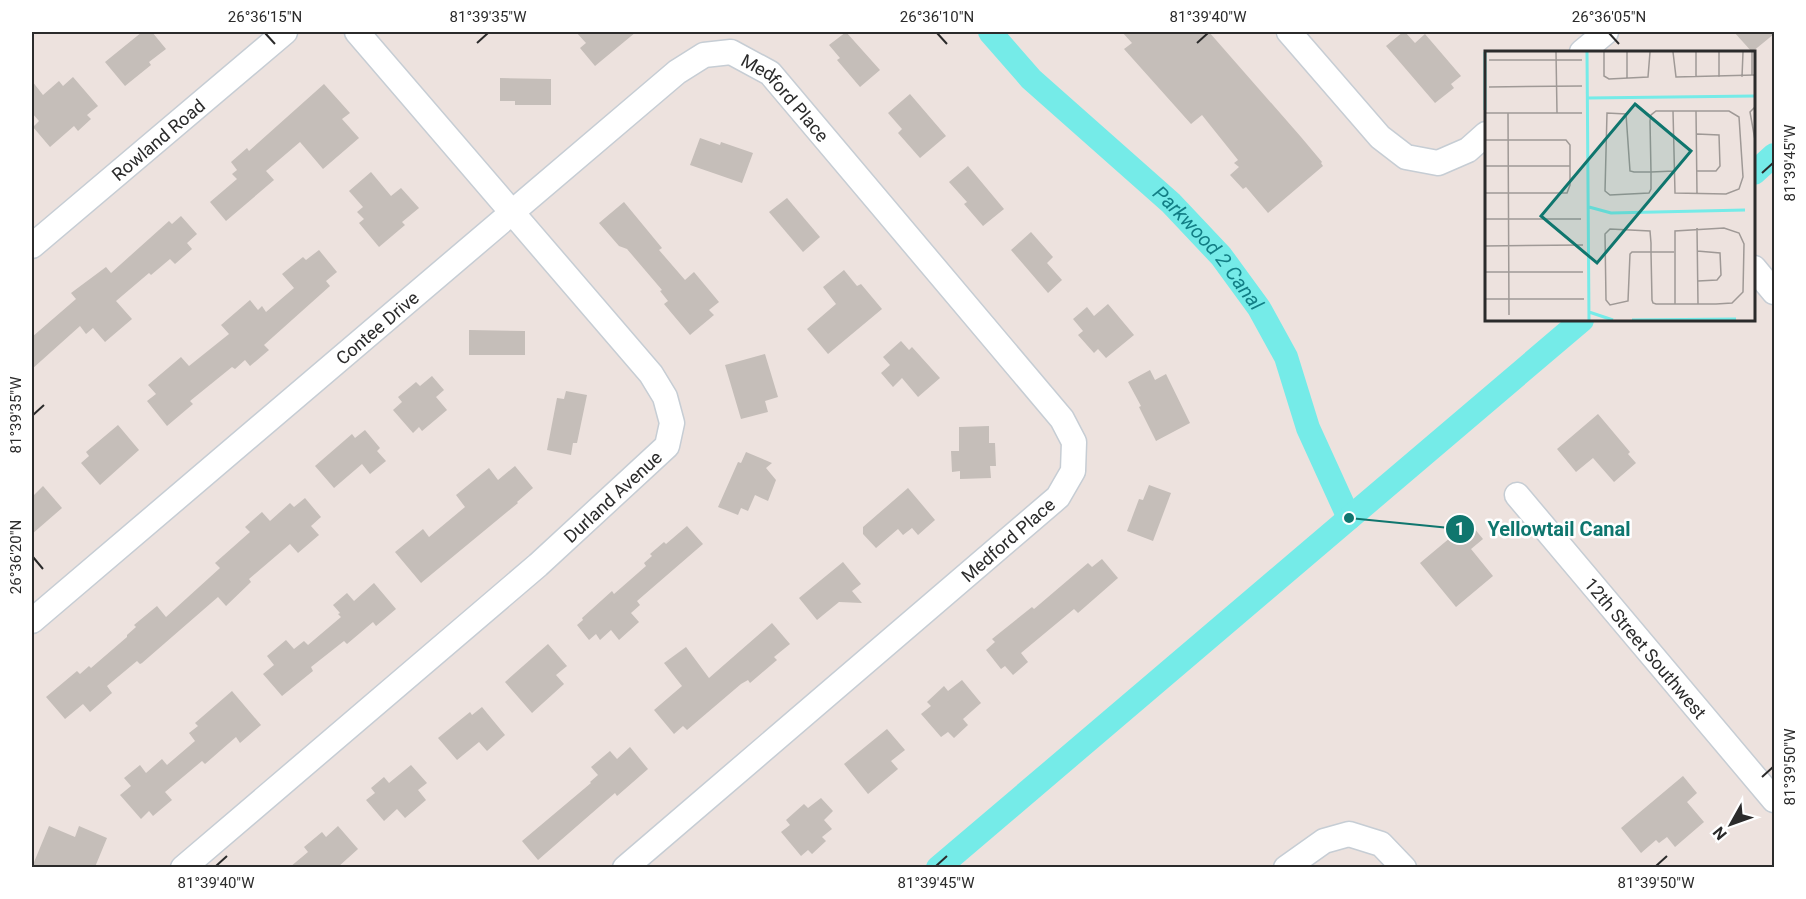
<svg xmlns="http://www.w3.org/2000/svg" width="1806" height="899" font-family="Roboto,sans-serif">
<rect width="100%" height="100%" fill="#ede2de"/>
<g fill="none" stroke-linecap="round" stroke-linejoin="round">
<!-- canal -->
<g stroke="#75ebe8" stroke-width="24">
<path id="s1" d="M990 32 1031 79 1171 203 1221 256 1259 308 1286 357 1308 428 1349 518"/>
<polyline points="1754,173 1774,155"/>
<polyline points="938,868 1582,320"/>
</g>
</g>
<!-- building -->
<g fill="#c5beb9">
<polygon points="142,32 152,32 166,49 149,62 151,65 125,86 105,62"/>
<polygon points="576,32 636,32 595,66 580,48 586,43"/>
<polygon points="846,32 880,70 860,87 837,60 840,58 829,45"/>
<polygon points="1122,32 1209,32 1301,137 1322,162 1321,163 1323,166 1268,213 1246,187 1243,189 1230,175 1239,167 1234,163 1238,160 1202,115 1191,124 1124,49 1132,43"/>
<polygon points="1403,32 1405,32 1415,43 1425,34 1461,76 1451,84 1454,88 1435,103 1386,46"/>
<polygon points="1734,32 1774,32 1774,34 1752,52"/>
<polygon points="73,77 98,106 87,115 91,119 78,131 74,126 50,147 33,127 39,121 32,113 32,81 43,95 59,81 63,86"/>
<polygon points="500,78 551,79 551,105 515,105 515,101 500,101"/>
<polygon points="324,84 350,113 342,119 359,138 323,169 300,142 266,171 274,180 226,221 210,202 237,179 232,174 237,170 231,162 247,148 249,151"/>
<polygon points="910,94 946,136 920,158 898,133 902,129 888,113"/>
<polygon points="700,138 720,145 721,142 753,153 742,183 690,165"/>
<polygon points="968,166 1004,209 983,226 964,204 967,202 949,182"/>
<polygon points="371,172 391,196 401,188 419,208 402,222 405,225 379,247 359,223 364,219 357,212 363,207 349,191"/>
<polygon points="787,198 820,237 803,252 769,212"/>
<polygon points="624,202 662,248 659,250 685,280 694,272 719,302 709,310 714,315 690,335 664,304 668,301 660,291 662,290 627,249 619,246 599,223"/>
<polygon points="181,216 197,234 187,243 192,249 175,264 170,259 151,275 149,273 116,301 132,319 105,342 93,328 86,334 80,326 32,369 32,337 76,299 71,293 106,267 111,273 169,221 172,224"/>
<polygon points="1031,232 1053,257 1047,263 1062,280 1048,293 1011,250"/>
<polygon points="319,250 337,272 326,281 330,286 264,345 269,350 250,366 245,360 235,369 232,367 190,401 193,404 167,426 147,401 156,394 148,385 181,357 189,366 229,334 221,325 250,300 258,310 262,306 266,312 294,288 282,274 303,257 306,260"/>
<polygon points="844,270 857,286 861,284 882,309 828,354 807,329 836,304 823,287"/>
<polygon points="1108,304 1134,335 1106,358 1098,349 1094,353 1078,335 1083,331 1073,319 1087,307 1094,316"/>
<polygon points="469,330 525,331 525,355 469,355"/>
<polygon points="901,341 909,350 912,347 940,378 918,397 902,378 893,387 881,373 890,365 883,357"/>
<polygon points="765,354 778,397 765,401 768,412 741,419 725,365"/>
<polygon points="1150,370 1155,380 1166,374 1190,423 1156,441 1139,407 1141,406 1128,382"/>
<polygon points="432,376 444,390 436,397 447,410 422,431 419,427 413,433 393,410 402,402 398,397 416,382 420,386"/>
<polygon points="566,391 587,395 577,443 573,443 571,455 547,450 557,398 564,399"/>
<polygon points="1598,414 1630,452 1628,454 1636,463 1614,482 1593,458 1576,472 1557,449"/>
<polygon points="118,425 139,450 100,485 81,463 89,456 86,452"/>
<polygon points="989,426 989,443 995,443 996,466 990,466 991,478 960,479 960,471 952,472 951,451 959,451 959,427"/>
<polygon points="365,430 380,448 377,451 386,461 370,474 362,464 334,488 315,466 352,434 355,438"/>
<polygon points="746,452 772,463 766,468 776,480 768,501 755,495 748,511 741,508 738,515 718,507 738,462 741,463"/>
<polygon points="515,466 533,488 517,502 518,503 421,583 395,552 423,529 429,537 465,507 456,495 489,468 498,480"/>
<polygon points="1149,485 1171,493 1153,541 1127,531 1139,499 1143,500"/>
<polygon points="43,486 62,508 32,534 32,497"/>
<polygon points="908,488 935,520 918,535 912,528 903,535 898,529 876,548 863,534 863,527"/>
<polygon points="305,498 321,517 311,526 319,535 298,553 290,544 249,579 251,582 226,606 218,597 142,663 140,664 137,661 107,686 112,693 90,712 83,704 65,719 46,697 77,671 80,674 89,666 91,668 127,637 127,635 136,627 134,625 157,606 166,617 220,568 215,563 250,532 245,527 262,512 270,521 290,503 294,507"/>
<polygon points="1469,522 1483,539 1471,549 1493,576 1456,607 1420,563"/>
<polygon points="687,526 703,544 637,601 640,605 631,613 639,622 619,640 611,630 600,640 596,634 589,640 577,625 583,620 582,618 612,591 614,594 646,566 644,563 652,556 650,554 664,542 666,544"/>
<polygon points="1102,559 1118,578 1078,613 1074,609 1021,653 1028,662 1013,675 1005,666 1001,669 986,650 995,642 992,639 1032,607 1034,609 1088,563 1092,567"/>
<polygon points="843,562 861,584 852,591 862,603 839,602 817,620 799,598"/>
<polygon points="374,583 396,609 376,626 373,622 347,644 344,641 311,667 313,671 282,696 263,674 274,665 267,656 286,640 294,649 304,641 308,645 341,617 338,614 340,613 333,605 347,593 354,601"/>
<polygon points="772,623 790,644 774,657 777,660 750,683 748,680 741,684 687,730 683,726 674,734 654,710 682,686 664,663 686,647 709,678"/>
<polygon points="548,644 567,666 556,675 564,684 532,713 505,682"/>
<polygon points="962,680 981,703 963,719 968,725 954,738 948,732 941,737 921,714 931,706 927,702 944,686 948,691"/>
<polygon points="232,691 261,725 240,743 236,737 205,764 202,761 165,792 172,800 153,816 149,811 141,819 120,795 131,786 124,778 140,765 146,773 162,759 167,765 195,741 189,733 198,726 195,723"/>
<polygon points="482,707 505,735 487,751 479,742 457,760 438,738 470,712 472,715"/>
<polygon points="887,729 905,750 891,761 898,769 868,794 844,764"/>
<polygon points="630,747 648,769 617,796 615,793 538,860 522,841 591,783 590,782 598,775 591,767 610,751 617,759"/>
<polygon points="411,765 427,783 418,790 426,800 405,818 397,809 384,821 366,800 375,793 371,788 384,777 389,783"/>
<polygon points="1683,776 1697,793 1687,802 1704,822 1675,847 1667,837 1659,843 1656,840 1641,853 1621,828"/>
<polygon points="821,798 833,811 824,820 832,829 822,837 826,841 812,854 808,850 801,856 781,832 790,825 786,820 804,804 808,808"/>
<polygon points="49,826 75,837 79,826 107,838 95,867 32,867"/>
<polygon points="338,826 358,849 338,867 290,867 308,852 304,847 322,832 326,837"/>
</g>
<g fill="none" stroke-linecap="round" stroke-linejoin="round">
<!-- minor casing -->
<g stroke="#c6cdd4" stroke-width="27">
<g id="minor">
<polyline points="1289,32 1380,137 1406,157 1438,163 1468,150 1486,134"/>
<polyline points="1582,52 1606,32"/>
<path id="s2" d="M32 246 285 32"/>
<polyline points="1754,268 1774,292"/>
<path id="s3" d="M1517 495 1774 800"/>
<path id="s4" d="M32 621 677 72 704 55 731 52 770 73 1062 419 1074 442 1073 471 1058 497 625 868"/>
<path id="s5" d="M183 868 538 565 667 446 672 423 665 397 651 374 357 32"/>
<polyline points="1286,868 1324,841 1349,834 1381,844 1404,868"/>
</g>
</g>
<!-- minor -->
<use href="#minor" stroke="#fff" stroke-width="24"/>
</g>
<!-- ticks -->
<path fill="none" stroke="#2b2b2b" stroke-width="2" d="M265 33 275 44M937 33 947 44M1609 33 1619 44M477 43 488 33M1197 43 1208 33M1762 173 1773 163M33 415 44 405M33 557 43 569M1762 777 1773 767M216 866 227 856M936 866 947 856M1656 866 1667 856"/>
<g text-anchor="middle" dominant-baseline="central" stroke-width="5" stroke-linejoin="round" paint-order="stroke">
<!-- street labels -->
<g font-size="18" fill="#2b2b2b" stroke="#fff">
<text stroke="none"><textPath href="#s4" startOffset="978">Medford Place</textPath></text>
<text stroke="none"><textPath href="#s2" startOffset="165">Rowland Road</textPath></text>
<text stroke="none"><textPath href="#s4" startOffset="453">Contee Drive</textPath></text>
<text stroke="none"><textPath href="#s5" startOffset="568">Durland Avenue</textPath></text>
<text transform="translate(1008 540) rotate(-41)">Medford Place</text>
<text stroke="none"><textPath href="#s3" startOffset="200">12th Street Southwest</textPath></text>
</g>
<!-- water labels -->
<g font-size="20" font-style="italic" fill="#127e85" stroke="#fff">
<text stroke="none"><textPath href="#s1" startOffset="308">Parkwood 2 Canal</textPath></text>
</g>
</g>
<!-- overview -->
<g transform="translate(1485 51)">
<rect width="270" height="270" fill="#ede2de"/>
<path fill="none" stroke="#75ebe8" stroke-width="3" d="M0 1V59M102 1 104 269M103 47 270 45M104 156 126 162 260 159M104 261 128 269M147 269 251 268"/>
<path fill="none" stroke="#9f9996" stroke-width="1.5" d="M71 1 72 62M119 1V25L124 28 163 26 165 1M142 1V27M188 1 191 26 270 24M211 1V26M234 1V26M4 9H97M267 25V1M257 26 258 1M4 36 97 35M270 56 265 61 270 89M188 60 190 142 241 143 254 138 258 126 254 66 244 60H171L166 64 165 70 166 121V138L164 142 125 144 120 140 122 62 141 63 145 120 149 121H166L189 120M211 60 212 143M0 62H97M23 62 24 264M212 83 234 84 235 115 231 120H212M0 89H81L85 94V134L82 142H0M0 115H85M0 168H96M212 177 213 253M0 195 98 194M212 200 235 202 236 224 232 229 213 230M189 201H147L145 203 143 250 125 254 121 249 120 183 125 178 165 180 166 192V201L167 249 168 252 171 253H231L247 252 258 241 259 193 254 182 239 177 190 180V253M0 221H98M0 248H99"/>
<path fill="#0f766e" fill-opacity="0.15" stroke="#0f766e" stroke-width="3" d="M150 53 206 100 112 212 56 165Z"/>
<rect width="270" height="270" fill="none" stroke="#2b2b2b" stroke-width="3"/>
</g>
<!-- callouts -->
<path fill="none" stroke="#0f766e" stroke-width="2" d="M1349 518L1460 529"/>
<g fill="#0f766e" stroke="#fff" stroke-width="2">
<circle cx="1349" cy="518" r="6"/>
<circle cx="1460" cy="529" r="15"/>
</g>
<g font-size="18" text-anchor="middle" font-weight="bold" fill="#fff">
<text x="1460" y="535">1</text>
</g>
<g font-size="20" text-anchor="middle" font-weight="bold" fill="#0f766e" stroke="#fff" stroke-width="5" stroke-linejoin="round" paint-order="stroke">
<text x="1559" y="536">Yellowtail Canal</text>
</g>
<!-- border -->
<rect width="1806" height="899" fill="none" stroke="#ffffff" stroke-width="66"/>
<!-- north arrow -->
<g transform="translate(1731 824) rotate(230)" stroke="#ffffff" stroke-width="4.5" paint-order="stroke">
<path d="M0-4.5L10 22L0 15L-10 22Z" fill="#2b2b2b"/>
<text y="-9" font-size="16" font-weight="bold" text-anchor="middle" fill="#2b2b2b">N</text>
</g>
<rect x="33" y="33" width="1740" height="833" fill="none" stroke="#2b2b2b" stroke-width="2"/>
<g font-size="15" text-anchor="middle" fill="#2b2b2b">
<text x="265" y="22">26°36'15"N</text>
<text x="488" y="22">81°39'35"W</text>
<text x="937" y="22">26°36'10"N</text>
<text x="1208" y="22">81°39'40"W</text>
<text x="1609" y="22">26°36'05"N</text>
<text transform="translate(1790 163) rotate(-90)" y="5">81°39'45"W</text>
<text transform="translate(16 415) rotate(-90)" y="5">81°39'35"W</text>
<text transform="translate(16 557) rotate(-90)" y="5">26°36'20"N</text>
<text transform="translate(1790 767) rotate(-90)" y="5">81°39'50"W</text>
<text x="216" y="888">81°39'40"W</text>
<text x="936" y="888">81°39'45"W</text>
<text x="1656" y="888">81°39'50"W</text>
</g>
</svg>
